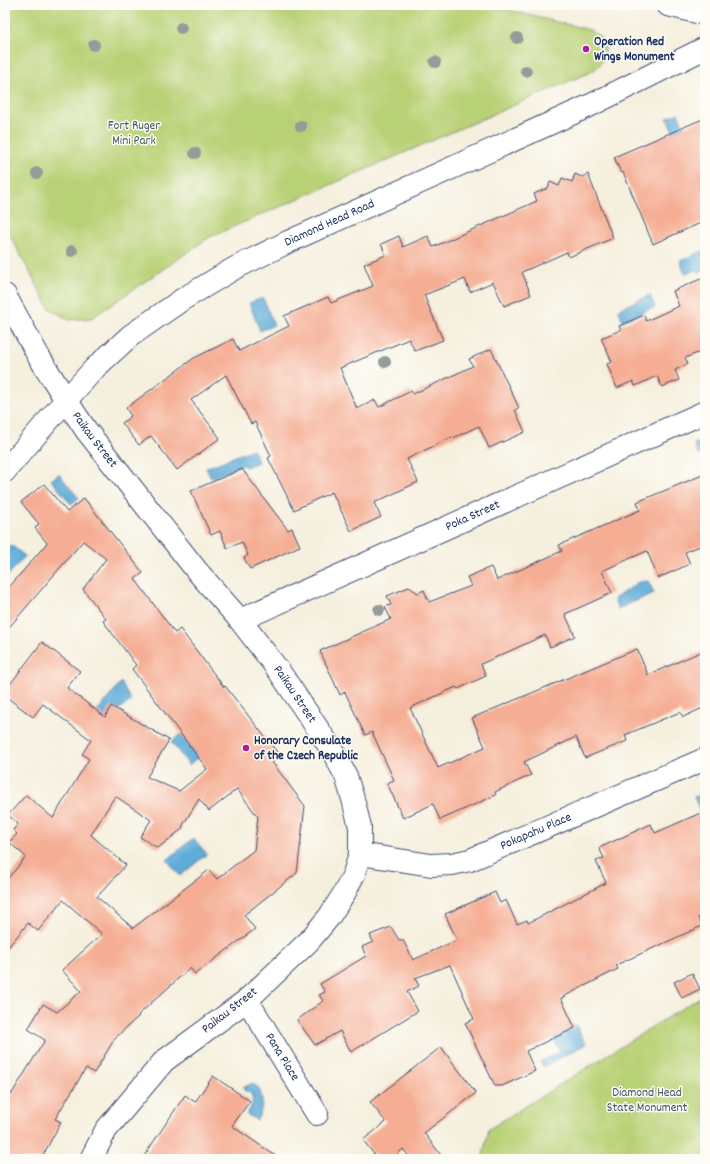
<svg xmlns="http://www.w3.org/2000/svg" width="710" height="1164" font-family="Dekko,sans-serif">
<rect width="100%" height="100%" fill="#fdfcf7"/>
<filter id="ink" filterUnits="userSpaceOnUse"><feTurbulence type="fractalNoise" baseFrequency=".025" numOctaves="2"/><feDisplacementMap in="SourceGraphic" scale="8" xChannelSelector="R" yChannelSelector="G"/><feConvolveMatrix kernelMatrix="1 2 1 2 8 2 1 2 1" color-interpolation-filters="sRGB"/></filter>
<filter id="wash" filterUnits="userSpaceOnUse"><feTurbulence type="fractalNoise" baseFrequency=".012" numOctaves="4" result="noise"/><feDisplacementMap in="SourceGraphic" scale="16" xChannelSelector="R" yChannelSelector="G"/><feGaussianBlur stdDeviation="0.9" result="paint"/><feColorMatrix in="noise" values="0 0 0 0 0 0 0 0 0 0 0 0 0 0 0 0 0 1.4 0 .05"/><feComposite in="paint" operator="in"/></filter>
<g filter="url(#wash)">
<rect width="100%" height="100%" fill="#f5efdd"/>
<!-- green -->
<g fill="#b9d176" stroke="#6a806a">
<path d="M5 5H488L590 30C610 40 610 57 593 71L210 237 92 318 69 320 49 308 5 226Z"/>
<polygon points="705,994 705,1159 482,1159 489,1129"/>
</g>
<!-- water -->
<g fill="#5facd8" stroke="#3d6e9b">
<polygon points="678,113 693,148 682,152 667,118"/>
<polygon points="705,250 705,270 699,273 698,269 685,274 680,261"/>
<polygon points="650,295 655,307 623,321 618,309"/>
<polygon points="263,298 274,325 260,331 249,303"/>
<polygon points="705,440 705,452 698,455 694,444"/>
<polygon points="253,449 258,462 246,467 242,465 211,478 206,468"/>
<polygon points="59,474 79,498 71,504 51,480"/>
<polygon points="11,545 25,556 5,579 5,552"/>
<polygon points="648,581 654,593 618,609 614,599 638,582"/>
<polygon points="121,682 131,701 97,724 93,717"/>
<polygon points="181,734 199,756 189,765 171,742"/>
<polygon points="705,793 705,806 699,809 694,797"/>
<polygon points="193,838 207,854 180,876 167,860"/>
<polygon points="576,1025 586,1044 543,1067 540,1062 560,1052 553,1038"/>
<path d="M253 1083C265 1091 264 1109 257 1120L247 1115C250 1108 256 1100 250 1093 247 1091 244 1091 242 1088Z"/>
</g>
<g id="blocks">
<!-- building -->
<g fill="#f5ae94" fill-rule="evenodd">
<polygon points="705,118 705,221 653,244 623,172 621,173 614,157"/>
<polygon points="575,174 582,177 588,174 613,238 569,257 567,252 522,272 531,295 504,306 493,282 470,292 465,279 424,295 443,340 415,351 409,339 340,368 357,409 375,400 379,407 411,391 413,394 473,366 469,359 491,349 519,408 515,410 525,432 489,448 479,426 453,438 452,437 407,459 418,482 374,503 381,517 351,531 332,492 294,510 268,458 271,456 255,422 251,424 226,375 191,400 220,438 177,470 151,436 139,445 122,423 131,416 126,408 194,358 233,339 239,351 289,326 284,316 328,297 331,303 373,286 364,264 386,255 381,244 399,236 403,247 428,236 433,247 537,201 534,194 548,188 550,182 559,186 562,178 572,182"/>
<polygon points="705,277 705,350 685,358 688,364 675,370 679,380 662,387 657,376 635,386 633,381 617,388 607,364 612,362 601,338 621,330 619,326 644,315 646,321 679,306 673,291"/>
<polygon points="242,469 288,530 292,528 300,546 250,569 244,558 248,555 242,542 227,548 220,531 211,535 191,491"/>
<polygon points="705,474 705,544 685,552 690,564 658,578 647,551 602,571 612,593 565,614 575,636 550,647 545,635 481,664 486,676 458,689 456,687 410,708 438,768 485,747 472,718 637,649 648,675 705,650 705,707 683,717 680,712 625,735 627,741 585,758 576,737 524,762 531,775 495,792 496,795 440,820 433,804 403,818 387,783 394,780 372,732 365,735 345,692 340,695 320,651 391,619 385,607 391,605 387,596 409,587 418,593 424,590 429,602 471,586 467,577 491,567 497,580 562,551 559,545 640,510 637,502"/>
<path d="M44 484 67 512 84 498 143 573 135 579 175 633 180 629 224 687 225 686 280 756 272 762 305 806 297 873 244 915 255 929 195 974 190 968 138 1015 139 1016 115 1038 94 1073 86 1068 55 1119 61 1122 41 1159H5V1092L11 1095 45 1040 28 1029 43 1004 57 1012 81 991 62 970 102 934 63 900 38 931 28 923 5 951V882L26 857 9 842 17 834 13 830 18 824 8 815 26 795 53 818 89 759 82 754 91 740 43 704 33 717 5 696V691L42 642 80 671 67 688 105 717 111 706 169 740 147 777 179 791 207 769 132 669 136 665 103 621 106 619 83 589 106 559 83 541 5 632V592L47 543 35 528 39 524 21 502ZM237 789 258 817 254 850 217 879 209 870 133 928 97 897 126 865 91 835 115 796 151 820 140 837 158 848 182 829 183 825 199 799 209 811Z"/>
<polygon points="705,811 705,915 698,918 702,926 616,965 618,969 561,998 575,1028 526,1051 535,1071 502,1086 495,1086 465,1023 474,1019 450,965 415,978 419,986 407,992 418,1011 351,1052 340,1031 315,1045 297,1020 323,1001 319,995 325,992 320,984 366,956 362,947 373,942 370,935 391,927 399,940 403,940 413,960 457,940 445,914 495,892 500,903 506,900 517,924 527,920 528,923 606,883 596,861 604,858 599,848 651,824 655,833"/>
<polygon points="692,973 700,989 682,998 674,982"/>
<polygon points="441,1047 476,1093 424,1133 444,1159 411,1159 403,1149 391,1159 378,1159 363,1140 386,1122 370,1102"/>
<polygon points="213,1076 250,1101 232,1126 280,1159 142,1159 185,1095 195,1102"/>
</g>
</g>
</g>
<g filter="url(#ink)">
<use href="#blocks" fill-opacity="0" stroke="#3c4c71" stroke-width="1"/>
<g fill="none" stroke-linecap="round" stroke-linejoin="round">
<!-- minor casing -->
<g stroke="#3c4c71" stroke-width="24">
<g id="minor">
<path id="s1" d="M66 400 86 430 142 501 197 571 240 620 279 671 332 750 346 776 353 799 360 827V854L354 874 345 892 329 917 309 941 247 1000 164 1061 106 1130 91 1159"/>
<path id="s2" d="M240 620 705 412"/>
<path id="s3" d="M360 854 431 865 452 864 470 860 705 759"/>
<path id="s4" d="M247 1000 317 1114"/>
</g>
</g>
<!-- tertiary casing -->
<g stroke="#3c4c71" stroke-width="24">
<g id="tertiary">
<polyline points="668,5 705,14"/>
<polyline points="5,295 39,357 66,400"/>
<path id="s5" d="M5 471 66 400 95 368 130 336 183 299 235 268 288 242 591 105 705 48"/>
</g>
</g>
<!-- minor -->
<use href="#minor" stroke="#fff" stroke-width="22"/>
<!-- tertiary -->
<use href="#tertiary" stroke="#fff" stroke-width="22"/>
</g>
<!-- trees -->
<g fill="#939c9a">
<circle cx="181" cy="28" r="6"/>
<circle cx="517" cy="38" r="6"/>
<circle cx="94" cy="45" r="6"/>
<circle cx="435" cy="62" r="6"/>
<circle cx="526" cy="71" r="6"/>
<circle cx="301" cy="126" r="6"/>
<circle cx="195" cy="153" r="6"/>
<circle cx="37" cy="173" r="6"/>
<circle cx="72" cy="251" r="6"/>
<circle cx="385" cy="362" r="6"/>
<circle cx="379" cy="610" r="6"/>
</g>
</g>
<!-- markers -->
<g fill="#b5179e" stroke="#fdfcf7" stroke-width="1.5">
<circle cx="586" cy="49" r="4"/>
<circle cx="246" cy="748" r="4"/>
</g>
<g text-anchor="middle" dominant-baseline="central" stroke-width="3" stroke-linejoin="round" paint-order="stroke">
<!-- poi labels -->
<g font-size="13" font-weight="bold" fill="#1b2f5e" stroke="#fdfcf7" text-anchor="start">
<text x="594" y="42">Operation Red<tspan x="594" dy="15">Wings Monument</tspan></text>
<text x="254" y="741">Honorary Consulate<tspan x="254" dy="15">of the Czech Republic</tspan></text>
</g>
<!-- park labels -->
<g font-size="13" fill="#425864" stroke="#fdfcf7">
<text x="134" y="126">Fort Ruger<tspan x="134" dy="15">Mini Park</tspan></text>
<text x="647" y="1093">Diamond Head<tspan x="647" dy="15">State Monument</tspan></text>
</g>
<!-- street labels -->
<g font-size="13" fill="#1b2f5e" stroke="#fdfcf7">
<text stroke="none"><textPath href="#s5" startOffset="414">Diamond Head Road</textPath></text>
<text stroke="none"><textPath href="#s1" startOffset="49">Paikau Street</textPath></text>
<text stroke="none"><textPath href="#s2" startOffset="255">Poka Street</textPath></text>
<text stroke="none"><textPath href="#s1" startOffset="373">Paikau Street</textPath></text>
<text stroke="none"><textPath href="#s3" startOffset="183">Pokapahu Place</textPath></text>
<text transform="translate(230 1011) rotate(-38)">Paikau Street</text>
<text stroke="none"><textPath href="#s4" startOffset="67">Pana Place</textPath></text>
</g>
</g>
<!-- margin -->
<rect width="710" height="1164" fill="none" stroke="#fdfcf7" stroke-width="20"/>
</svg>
